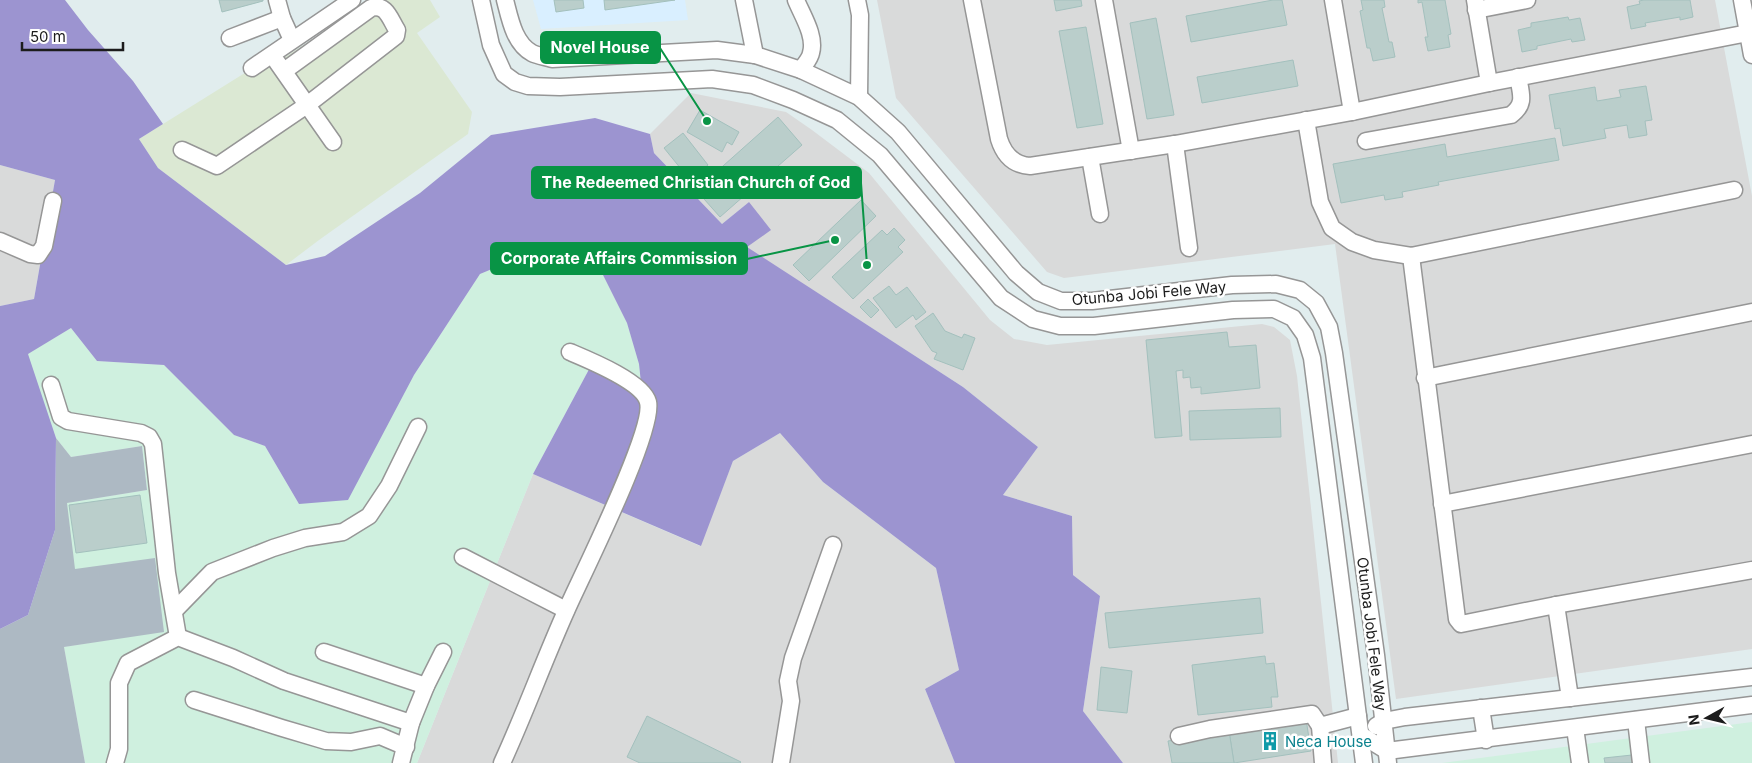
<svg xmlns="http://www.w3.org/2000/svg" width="1752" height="763" font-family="Inter,sans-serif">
<rect width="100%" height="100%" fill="#e1edee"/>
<!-- residential -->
<g fill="#d9dada">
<polygon points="877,0 1715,0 1752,196 1752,649 1396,699 1335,244 1064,278 1047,272 896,98"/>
<polygon points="691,93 786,112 812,130 869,173 990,320 1014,339 1047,345 1262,324 1274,327 1290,340 1297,376 1338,763 1123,763 1083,711 1100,596 1073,575 1072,516 1003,495 1038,447 963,387 746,247 749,202 722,224 654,153 650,134"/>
<polygon points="0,165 55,180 34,299 0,306"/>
<polygon points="780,433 823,482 936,568 959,670 925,689 955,763 417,763 533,474 700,546 733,461"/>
</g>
<!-- commercial -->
<g fill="#cff0df">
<polygon points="543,248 597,263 627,323 639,364 641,384 594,360 533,474 417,763 85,763 64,647 164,631 74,570 66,503 147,490 142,446 71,457 56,438 27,354 71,328 97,361 164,365 234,435 265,446 299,504 414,375 480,274"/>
<polygon points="1752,722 1752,763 1442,763"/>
</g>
<!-- industrial -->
<polygon fill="#dbe8d3" points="373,0 430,0 440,17 417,33 472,112 468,134 319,240 286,265 158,168 139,139 248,71 254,77"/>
<!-- education -->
<polygon fill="#d9efff" points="533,0 685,0 688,20 541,29"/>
<!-- construction -->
<polygon fill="#adb9c3" points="56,438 71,457 142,446 147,490 67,503 75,569 155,558 164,632 64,647 85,763 0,763 0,629 28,615 55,530"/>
<!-- forest -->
<polygon fill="#9c94d0" points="0,0 65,0 88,30 133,81 163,124 139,139 158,168 286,265 325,256 420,193 491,135 595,118 650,134 654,153 722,224 749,202 771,230 747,247 963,387 1038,447 1003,495 1072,516 1073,575 1100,596 1083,711 1123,763 955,763 925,689 959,670 936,568 823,482 780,433 733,461 701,546 533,474 594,360 641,383 639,364 627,323 597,263 543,248 480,274 414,375 348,500 299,504 265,446 234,435 164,365 97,361 71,328 28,354 56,438 55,530 28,615 0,629 0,306 34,299 55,180 0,165"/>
<!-- building -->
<g fill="#bacecb" stroke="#a3c0bd">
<polygon points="219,0 263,0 263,1 222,12"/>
<polygon points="554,0 583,0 584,8 556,12"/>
<polygon points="604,0 675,0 605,10"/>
<polygon points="1054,0 1081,0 1082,6 1056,11"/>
<polygon points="1273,0 1282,0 1287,25 1191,42 1186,16"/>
<polygon points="1361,0 1384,0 1385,7 1382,8 1389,42 1392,42 1395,57 1373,61 1370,48 1367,48 1360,11 1363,10"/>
<polygon points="1418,0 1445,0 1451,34 1448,35 1450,47 1428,51 1425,37 1428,37 1422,2 1418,3"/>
<polygon points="1644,0 1690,0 1693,17 1680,20 1680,17 1645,23 1646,26 1631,29 1627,7 1640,4 1639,1"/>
<polygon points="1568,17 1569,20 1580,18 1585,40 1572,42 1571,39 1537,46 1537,49 1522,52 1518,30 1531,27 1531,23"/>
<polygon points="1156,18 1174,115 1147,119 1130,23"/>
<polygon points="1086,27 1103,124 1077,128 1059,31"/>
<polygon points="1293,60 1298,86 1202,103 1197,77"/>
<polygon points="1646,86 1652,120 1645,121 1647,135 1629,138 1627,125 1604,129 1606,138 1563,146 1560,128 1555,129 1549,95 1595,87 1597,101 1621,97 1619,90"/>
<polygon points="700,110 739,132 732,145 727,142 722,152 687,132"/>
<polygon points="778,117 802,145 720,217 696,190"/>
<polygon points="683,133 708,165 690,180 664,148"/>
<polygon points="1555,138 1559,160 1438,182 1439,185 1402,192 1403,197 1385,200 1384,195 1341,203 1333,164 1445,144 1447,157"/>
<polygon points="861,200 876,216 809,281 793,265"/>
<polygon points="894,228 905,240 898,247 903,252 853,299 832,277 882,230 887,235"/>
<polygon points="889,286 896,295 907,287 926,312 916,320 913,315 896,328 873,298"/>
<polygon points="868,299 879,310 871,318 860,307"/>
<polygon points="933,313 945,331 962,338 964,334 975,338 963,370 934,359 937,353 932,351 915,326"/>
<polygon points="1227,332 1229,347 1256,345 1260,388 1201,394 1201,387 1191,388 1190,377 1183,378 1183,370 1176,371 1182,436 1155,438 1146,340"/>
<polygon points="1280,408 1281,437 1190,440 1189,411"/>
<polygon points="140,495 147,543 76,553 69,505"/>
<polygon points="1260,598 1263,633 1109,648 1105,613"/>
<polygon points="1265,656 1266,664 1274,663 1278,697 1271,697 1272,707 1198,715 1192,665"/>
<polygon points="1101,667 1132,671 1127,713 1097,710"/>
<polygon points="647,716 741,762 740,763 640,763 627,757"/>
<polygon points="1306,719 1311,751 1234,763 1229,731"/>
<polygon points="1229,731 1234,763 1172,763 1168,741"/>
<polygon points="1632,755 1633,763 1605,763 1604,758"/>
</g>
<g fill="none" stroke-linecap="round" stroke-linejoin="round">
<!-- minor casing -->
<g stroke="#969696" stroke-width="19">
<g id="minor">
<polyline points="277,0 282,18 292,40"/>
<polyline points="481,0 491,45 504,74 515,82 528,86 560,87 712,79 753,85 793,100 837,120 880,155 1001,298 1033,319 1060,326 1094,326 1233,310 1274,309 1293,318 1305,335 1312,358 1364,763"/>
<path d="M505 0C510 19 514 43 532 53 538 56 546 57 552 59L717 50 755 55 801 70 859 97 898 132 1016 273 1038 292 1061 301H1092L1232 285 1276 284 1300 290 1316 303 1329 327 1334 353 1376 655 1388 763"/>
<polyline points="744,0 755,55"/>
<path d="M796 0C802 15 816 36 811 53 810 59 804 65 801 70"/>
<polyline points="857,0 860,15 859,97"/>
<path d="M972 0 999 139C1004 155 1014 165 1030 166L1175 144 1352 112 1489 83 1748 33"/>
<polyline points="1104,0 1131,151"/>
<polyline points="1333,0 1352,112"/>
<polyline points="1475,0 1489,83"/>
<polyline points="1742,0 1752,55"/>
<polyline points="1476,10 1527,0"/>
<polyline points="230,38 282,18"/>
<polyline points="277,62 333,142"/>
<polyline points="252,68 352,0"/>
<polyline points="1306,120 1320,202 1332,228 1352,242 1374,250 1411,256 1734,190"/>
<path d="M1366 141 1511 115C1526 104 1521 94 1518 77"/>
<polyline points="1175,144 1189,248"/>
<path d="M182 150 217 166 307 105 396 36 397 30C390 19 386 3 371 8L284 71"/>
<polyline points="1090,157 1100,214"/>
<polyline points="0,241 30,254 38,255 44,246 53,201"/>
<polyline points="1411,256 1457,619 1461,624 1556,605 1752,570"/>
<polyline points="1425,378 1752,312"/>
<polyline points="51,385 61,417 68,421 141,433 149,437 153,444 167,573 178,637"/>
<polyline points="1442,504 1752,444"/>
<polyline points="463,557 566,610"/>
<polyline points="1556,605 1570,698"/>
<polyline points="174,611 212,572 273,548 305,538 343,532 369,516 389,486 418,427"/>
<polyline points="324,652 426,686"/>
<polyline points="194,700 282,728 326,741 351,742 380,736 406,747"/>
<polyline points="1481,708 1486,740"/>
<polyline points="1636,720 1641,763"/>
<polyline points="1320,726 1323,763"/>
<polyline points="1376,726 1384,721 1405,717 1752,677"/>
<polyline points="1575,728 1580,763"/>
<polyline points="1361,735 1387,751 1752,705"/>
<polyline points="1179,736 1210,729 1312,714 1320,726 1358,716"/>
<polyline points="115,763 119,749 119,683 128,663 178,637 233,658 284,681 411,723"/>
<polyline points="401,763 411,723 426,686 443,652"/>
<path d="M502 763C525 713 544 660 567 609 582 575 655 430 648 402 643 382 589 360 570 352"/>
<polyline points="781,763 791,701 788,681 793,658 833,545"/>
</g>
</g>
<!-- minor -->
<use href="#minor" stroke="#fff" stroke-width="16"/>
</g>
<!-- icons -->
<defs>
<g id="building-bare" transform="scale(1.5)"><path d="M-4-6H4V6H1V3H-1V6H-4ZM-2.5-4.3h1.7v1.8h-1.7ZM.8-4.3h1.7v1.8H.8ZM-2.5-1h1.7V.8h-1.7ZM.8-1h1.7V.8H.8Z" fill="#0f9aa8" stroke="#fff" stroke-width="2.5" paint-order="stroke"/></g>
</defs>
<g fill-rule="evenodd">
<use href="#building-bare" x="1270" y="741"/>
</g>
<g text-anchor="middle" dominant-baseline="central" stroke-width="5" stroke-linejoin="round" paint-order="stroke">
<!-- street labels -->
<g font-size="15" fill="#1c1c1c" stroke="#fff">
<text transform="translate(1149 293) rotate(-5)">Otunba Jobi Fele Way</text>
<text transform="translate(1372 634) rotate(83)">Otunba Jobi Fele Way</text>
</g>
<!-- culture labels -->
<g font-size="15" fill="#0d838f" stroke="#fff" text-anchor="start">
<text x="1285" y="741">Neca House</text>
</g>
</g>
<!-- callouts -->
<path fill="none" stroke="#089445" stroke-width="2" d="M707 121L660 48M867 265L861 183M835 240L747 259"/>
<g fill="#089445" stroke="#fff" stroke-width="2">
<circle cx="707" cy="121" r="5"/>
<circle cx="867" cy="265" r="5"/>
<circle cx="835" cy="240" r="5"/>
</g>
<g fill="#089445" stroke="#089445" stroke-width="2">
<rect x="541" y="32" width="119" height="31" rx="5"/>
<rect x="532" y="167" width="329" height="31" rx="5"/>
<rect x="491" y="243" width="256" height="31" rx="5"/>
</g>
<g font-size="16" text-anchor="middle" font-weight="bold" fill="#fff">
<text x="600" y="53">Novel House</text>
<text x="696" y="188">The Redeemed Christian Church of God</text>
<text x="619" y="264">Corporate Affairs Commission</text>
</g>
<!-- north arrow -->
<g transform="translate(1707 718) rotate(262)" stroke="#ffffff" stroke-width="4" paint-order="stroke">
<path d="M0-4L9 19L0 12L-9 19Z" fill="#1c1c1c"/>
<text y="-8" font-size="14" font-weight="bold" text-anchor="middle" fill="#1c1c1c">N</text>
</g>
<!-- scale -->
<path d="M22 42v8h101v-8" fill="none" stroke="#1c1c1c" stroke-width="2.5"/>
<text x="30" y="42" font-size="15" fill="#1c1c1c" stroke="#ffffff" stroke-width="4" paint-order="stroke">50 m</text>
</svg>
